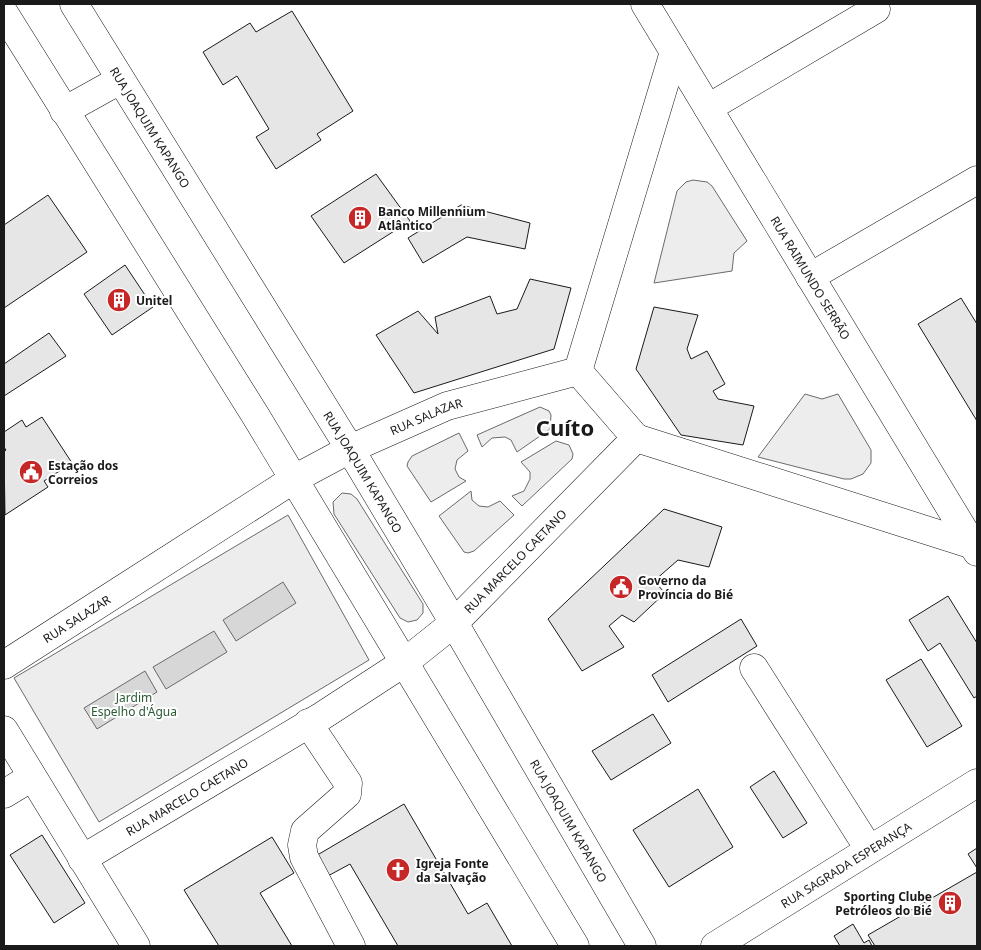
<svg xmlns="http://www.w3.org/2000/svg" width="981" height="950" font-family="'Noto Sans',sans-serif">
<rect width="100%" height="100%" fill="#fff"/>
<!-- built -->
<g fill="#ededed" stroke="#6a6a6a">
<polygon points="693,180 707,182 712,186 747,241 734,253 732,271 654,283 677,191 686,182"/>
<polygon points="805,394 822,399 838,394 871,450 871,463 863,474 851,479 844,479 758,457"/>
<polygon points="540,407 549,411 551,415 550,429 517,452 511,440 505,437 492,438 482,447 477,435"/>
<polygon points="459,433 468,451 457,460 455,469 459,477 466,481 431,502 407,466 408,462 412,456"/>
<polygon points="556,441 569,445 573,454 572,459 522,506 512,496 524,491 530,479 530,472 521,462"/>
<polygon points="471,491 472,500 479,506 488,507 500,501 514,515 474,551 468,553 464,552 439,516"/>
<polygon points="342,493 351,494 357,499 423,604 423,613 417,620 408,622 400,618 334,514 333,502"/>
<polygon points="288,515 369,660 99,822 14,678"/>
</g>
<!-- water -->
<g fill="#d7d7d7" stroke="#6a6a6a">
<polygon points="283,582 296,603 236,641 223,620"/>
<polygon points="214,631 227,652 166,689 153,667"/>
<polygon points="145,671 157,692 97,729 84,708"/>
</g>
<!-- building -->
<g fill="#e6e6e6" stroke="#1a1a1a">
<polygon points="292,11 353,111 317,134 321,140 276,169 256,137 269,129 237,76 223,85 203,52 250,23 256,32"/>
<polygon points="376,174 410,221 344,263 311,216"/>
<polygon points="48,195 87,252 4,308 4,225"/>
<polygon points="461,205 530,223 525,249 467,237 423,263 408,238"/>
<polygon points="125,265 153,307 112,335 84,294"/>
<polygon points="530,279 571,288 554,349 414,393 376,335 418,311 438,334 435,317 490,296 497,314 517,309"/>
<polygon points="961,298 977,324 977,421 918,324"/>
<polygon points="654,307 698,315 687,349 691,359 707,351 725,384 713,391 718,399 754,406 743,445 681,435 636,369"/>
<polygon points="49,333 66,356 4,396 4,364"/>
<polygon points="42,417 72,463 44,481 48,487 5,515 4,452 6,450 4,447 4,432 22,420 26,427"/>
<polygon points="664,509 722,527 709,567 678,560 654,581 665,593 634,622 622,615 609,626 624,647 582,671 548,619"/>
<polygon points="948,596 977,643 977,696 974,698 940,643 928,651 909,620"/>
<polygon points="741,619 757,646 668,702 652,675"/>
<polygon points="921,659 962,726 927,747 886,680"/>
<polygon points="653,714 671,743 611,780 592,751"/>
<polygon points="774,771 807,823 783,838 750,787"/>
<polygon points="698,789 733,847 669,887 633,830"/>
<polygon points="404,804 468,914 487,903 512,946 398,946 350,864 326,877 314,857"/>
<polygon points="42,835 85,903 54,923 10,855"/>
<polygon points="272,837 294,873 260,893 292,946 219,946 184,890"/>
<polygon points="977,848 977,868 968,854"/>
<polygon points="977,872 977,946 875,946 868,935"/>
<polygon points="853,924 864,943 869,940 872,946 840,946 834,936"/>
</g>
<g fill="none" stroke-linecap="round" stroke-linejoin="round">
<!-- minor casing -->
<g stroke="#1a1a1a" stroke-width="29">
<g id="minor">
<path id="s1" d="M645 4 977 552"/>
<polyline points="708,108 876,9"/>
<polyline points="810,277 977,180"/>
<polyline points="578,371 636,438"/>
<path id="s2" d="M4 665 294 479 350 449 447 406 578 371 674 52"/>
<polyline points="754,668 869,849"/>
<polyline points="308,723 348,783 347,794 305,831 302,845 304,857 351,946"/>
<polyline points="4,730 136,946"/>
<polyline points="4,794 32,777"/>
<path id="s3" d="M82 859 322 716 405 662 454 623 636 438 973 545"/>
<path id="s4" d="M715 946 977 783"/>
</g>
</g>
<!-- major casing -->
<g stroke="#1a1a1a" stroke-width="29">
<g id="major">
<path id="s5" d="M74 4 350 449 454 623 642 946"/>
<polyline points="4,13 257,418 575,946"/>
<polyline points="64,111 120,80"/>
</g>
</g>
<!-- minor -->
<use href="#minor" stroke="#fff" stroke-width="28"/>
<!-- major -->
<use href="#major" stroke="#fff" stroke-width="28"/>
</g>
<!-- icons -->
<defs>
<g id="building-disc" transform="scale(1.25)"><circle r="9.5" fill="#c62828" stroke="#fff"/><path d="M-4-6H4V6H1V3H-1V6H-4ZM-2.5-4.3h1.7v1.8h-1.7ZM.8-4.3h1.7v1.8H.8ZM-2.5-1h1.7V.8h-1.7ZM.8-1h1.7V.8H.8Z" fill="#fff"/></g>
<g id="civic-disc" transform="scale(1.25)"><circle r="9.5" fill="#c62828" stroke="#fff"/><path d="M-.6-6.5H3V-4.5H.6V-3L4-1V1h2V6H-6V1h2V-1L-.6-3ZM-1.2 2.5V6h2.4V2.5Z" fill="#fff"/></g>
<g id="church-disc" transform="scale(1.25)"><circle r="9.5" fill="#c62828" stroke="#fff"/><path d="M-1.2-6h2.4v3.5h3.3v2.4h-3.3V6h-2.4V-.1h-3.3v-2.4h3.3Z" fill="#fff"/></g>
</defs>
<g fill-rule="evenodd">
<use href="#building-disc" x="360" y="218"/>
<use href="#building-disc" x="119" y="300"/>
<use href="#civic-disc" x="31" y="472"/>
<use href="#civic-disc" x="621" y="587"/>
<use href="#church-disc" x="398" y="870"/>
<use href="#building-disc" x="950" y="903"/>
</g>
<g text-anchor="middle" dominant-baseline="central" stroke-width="4" stroke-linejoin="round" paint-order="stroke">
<!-- street labels -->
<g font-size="12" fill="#1a1a1a" stroke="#fff">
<text stroke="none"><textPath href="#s5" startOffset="145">RUA JOAQUIM KAPANGO</textPath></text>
<text stroke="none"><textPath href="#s1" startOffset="320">RUA RAIMUNDO SERRÃO</textPath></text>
<text stroke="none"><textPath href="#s2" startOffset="491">RUA SALAZAR</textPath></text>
<text stroke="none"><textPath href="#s5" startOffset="550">RUA JOAQUIM KAPANGO</textPath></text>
<text stroke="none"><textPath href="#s3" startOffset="528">RUA MARCELO CAETANO</textPath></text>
<text stroke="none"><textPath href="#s2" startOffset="86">RUA SALAZAR</textPath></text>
<text stroke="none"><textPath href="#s3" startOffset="122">RUA MARCELO CAETANO</textPath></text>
<text stroke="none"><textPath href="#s5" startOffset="955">RUA JOAQUIM KAPANGO</textPath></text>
<text stroke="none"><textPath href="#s4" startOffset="154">RUA SAGRADA ESPERANÇA</textPath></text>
</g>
<!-- poi labels -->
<g font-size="12" font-weight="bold" fill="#1a1a1a" stroke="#fff" text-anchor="start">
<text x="378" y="211">Banco Millennium<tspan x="378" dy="14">Atlântico</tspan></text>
<text x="136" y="300">Unitel</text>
<text x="48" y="465">Estação dos<tspan x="48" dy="14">Correios</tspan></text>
<text x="638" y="580">Governo da<tspan x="638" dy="14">Província do Bié</tspan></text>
<text x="416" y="863">Igreja Fonte<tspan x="416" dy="14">da Salvação</tspan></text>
<text x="932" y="896" text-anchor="end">Sporting Clube<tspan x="932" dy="14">Petróleos do Bié</tspan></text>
</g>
<!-- park labels -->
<g font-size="12" fill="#2b5a34" stroke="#fff">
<text x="134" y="697">Jardim<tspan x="134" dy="14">Espelho d'Água</tspan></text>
</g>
<!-- town labels -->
<g font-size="22" font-weight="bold" fill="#1a1a1a" stroke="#fff">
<text x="565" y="427">Cuíto</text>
</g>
</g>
<!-- border -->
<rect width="981" height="950" fill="none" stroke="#1a1a1a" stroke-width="10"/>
</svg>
